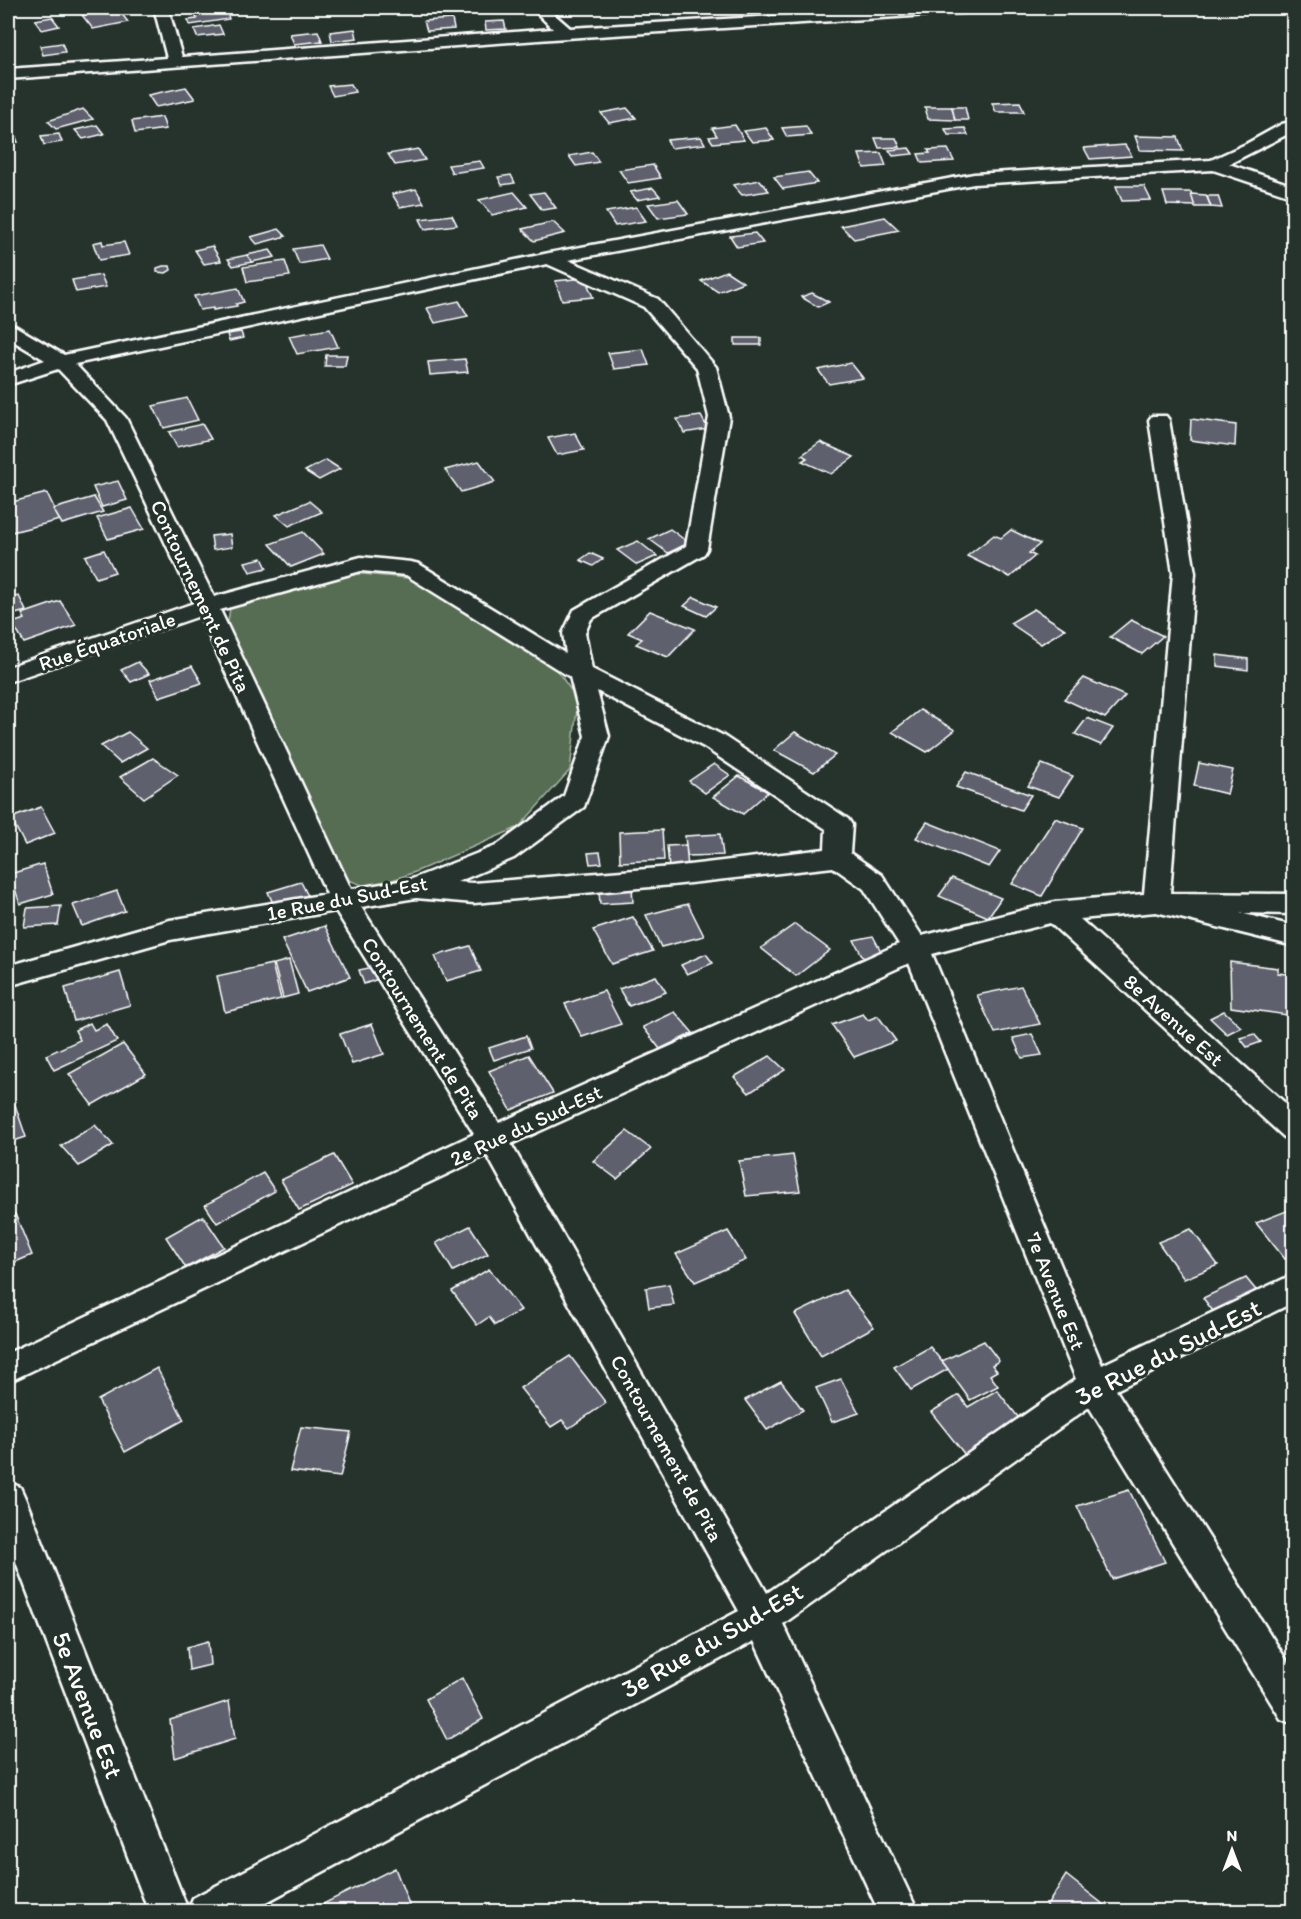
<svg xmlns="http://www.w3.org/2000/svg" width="1301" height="1919" font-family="Itim,sans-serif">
<rect width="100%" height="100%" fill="#26332d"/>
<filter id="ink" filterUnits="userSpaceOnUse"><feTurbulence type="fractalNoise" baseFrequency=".0167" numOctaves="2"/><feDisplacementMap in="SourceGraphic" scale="12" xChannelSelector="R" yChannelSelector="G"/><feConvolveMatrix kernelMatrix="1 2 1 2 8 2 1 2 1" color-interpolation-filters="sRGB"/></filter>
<g filter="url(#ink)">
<!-- green -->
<polygon fill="#566d52" stroke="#aab6a8" stroke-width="1.5" points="351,573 419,579 551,662 578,700 570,770 519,827 415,872 370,888 346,879 227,629 230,608"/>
<!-- building -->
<g fill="#5e616e" stroke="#fff" stroke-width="1.5">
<polygon points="118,9 128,22 93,29 82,15"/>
<polygon points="226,9 229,19 190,25 188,20 197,19 195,13"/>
<polygon points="52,17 59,26 42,30 35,20"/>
<polygon points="452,19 454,29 427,31 424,21"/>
<polygon points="504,21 506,29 486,30 485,22"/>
<polygon points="219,25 223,34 197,37 194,29"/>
<polygon points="355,29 357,38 332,41 330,32"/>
<polygon points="318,31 322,41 294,44 290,34"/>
<polygon points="62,43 65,52 43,55 40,46"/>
<polygon points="351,84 355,92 333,96 328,86"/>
<polygon points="186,87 195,99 156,107 148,95"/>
<polygon points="1020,102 1024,112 996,112 992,103"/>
<polygon points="925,107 952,107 955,120 928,119"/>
<polygon points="952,107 965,107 968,120 955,120"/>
<polygon points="627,108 636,118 609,123 601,113"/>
<polygon points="83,109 93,119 56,129 48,121"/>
<polygon points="162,117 166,129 135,133 132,121"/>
<polygon points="97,125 104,134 83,139 75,130"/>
<polygon points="735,125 744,140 713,143 709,137 717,136 712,128"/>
<polygon points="806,126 811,135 787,137 782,128"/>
<polygon points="766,128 774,140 752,142 744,131"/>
<polygon points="965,128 968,135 948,135 945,129"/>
<polygon points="13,130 18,142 8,143 8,131"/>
<polygon points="59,134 62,142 44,145 41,136"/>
<polygon points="1135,136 1178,137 1183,151 1140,150"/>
<polygon points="701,137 705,144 671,148 667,140"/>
<polygon points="875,138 896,138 900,147 879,148"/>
<polygon points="1125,145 1132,156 1090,159 1084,148"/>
<polygon points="909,148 913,154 893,156 889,150"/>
<polygon points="418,149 425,160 395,165 388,154"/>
<polygon points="948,149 954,161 922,163 918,154 930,153 928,150"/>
<polygon points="592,152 599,162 576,166 569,156"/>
<polygon points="881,153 886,166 864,168 859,154"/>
<polygon points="480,161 484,168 452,173 448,165"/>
<polygon points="653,165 661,178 628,183 619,170"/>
<polygon points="808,172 817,183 783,189 774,177"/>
<polygon points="511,175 515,183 502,185 498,177"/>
<polygon points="760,180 769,191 742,195 733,185"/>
<polygon points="1116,186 1144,186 1151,200 1122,201"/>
<polygon points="653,188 660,196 637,200 630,192"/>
<polygon points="416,189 424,203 400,207 392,194"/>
<polygon points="514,192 527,207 492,215 479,200"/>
<polygon points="544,192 556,208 542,210 530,194"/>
<polygon points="1163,192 1191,192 1195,206 1167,205"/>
<polygon points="1191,194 1206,195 1211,207 1195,207"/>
<polygon points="1207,196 1218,196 1222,208 1211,207"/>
<polygon points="678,200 688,214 658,218 648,204"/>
<polygon points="636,207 646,221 615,226 606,212"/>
<polygon points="452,215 457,225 425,229 420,219"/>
<polygon points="885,217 899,230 854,239 841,226"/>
<polygon points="553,222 565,233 534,241 522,229"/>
<polygon points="279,229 286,236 257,244 251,237"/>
<polygon points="755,233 763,243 737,247 730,236"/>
<polygon points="102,241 103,245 124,242 129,255 99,260 93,243"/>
<polygon points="320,245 327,259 299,264 293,249"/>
<polygon points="212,246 221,261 204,264 195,250"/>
<polygon points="270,250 275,257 252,262 247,255"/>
<polygon points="247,255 252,262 233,266 228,259"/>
<polygon points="285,261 290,276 247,282 243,267"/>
<polygon points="163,266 170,266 171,270 166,273 157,272 157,268"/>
<polygon points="726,271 743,282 718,292 701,281"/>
<polygon points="101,275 106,287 76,292 72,280"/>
<polygon points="585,278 593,297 562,300 555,281"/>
<polygon points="238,288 244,302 236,304 237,306 213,310 213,308 200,310 194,296"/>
<polygon points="812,293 829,302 818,307 801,297"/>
<polygon points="459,301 468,316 435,323 427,308"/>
<polygon points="330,329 338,347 297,354 289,336"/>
<polygon points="241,332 243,338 229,341 227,334"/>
<rect x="735" y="338" width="26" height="7"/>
<polygon points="643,349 649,365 614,369 608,353"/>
<polygon points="326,355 347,355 345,366 325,366"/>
<polygon points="465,359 468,372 430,375 428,362"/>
<polygon points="851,363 863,378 829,384 818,370"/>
<polygon points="187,398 198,420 164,428 153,406"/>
<polygon points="701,416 708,429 684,433 677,419"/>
<polygon points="1191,419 1236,425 1235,446 1190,440"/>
<polygon points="202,424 211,439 177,447 169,432"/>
<polygon points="575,433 584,450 557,455 548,438"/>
<polygon points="820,442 854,457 831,474 802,461 807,458 802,455"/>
<polygon points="326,460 340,469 319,480 305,471"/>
<polygon points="479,461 495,482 461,492 445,470"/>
<polygon points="118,481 127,500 102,507 93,487"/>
<polygon points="47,493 60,520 12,532 8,520 8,503"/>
<polygon points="94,497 103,512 62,524 53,509"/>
<polygon points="309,501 322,512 289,526 276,515"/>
<polygon points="132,508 144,529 108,539 97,518"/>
<polygon points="670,529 689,543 668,553 649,539"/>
<polygon points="1011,530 1040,544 1029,553 1035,556 1010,577 967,556 994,535 1001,538"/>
<polygon points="303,532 324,554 291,567 270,544"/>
<polygon points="230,534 232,547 213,550 211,536"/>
<polygon points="638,541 657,556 637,565 617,550"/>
<polygon points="104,550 115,572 96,578 85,556"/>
<polygon points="590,553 603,559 593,566 580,560"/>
<polygon points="262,558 267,568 250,572 245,562"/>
<polygon points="19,596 26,611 8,616 8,599"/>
<polygon points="694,597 716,607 706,616 684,606"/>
<polygon points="60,601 76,625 24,643 12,623 25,619 22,614"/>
<polygon points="1034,609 1065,629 1041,644 1010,623"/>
<polygon points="650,611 695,629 668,657 636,644 642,639 628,633"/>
<polygon points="1131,620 1163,636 1142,654 1110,637"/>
<polygon points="1217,655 1248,659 1248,670 1217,666"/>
<polygon points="138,662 149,674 131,682 121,670"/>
<polygon points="192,666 202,683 159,697 150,680"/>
<polygon points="1084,678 1125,696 1105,718 1064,699"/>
<polygon points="920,710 955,730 927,752 892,732"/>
<polygon points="1087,718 1113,728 1101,745 1075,734"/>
<polygon points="128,732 147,748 120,763 101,746"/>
<polygon points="795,732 835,755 814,772 774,750"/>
<polygon points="153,758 178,775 144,798 120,777"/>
<polygon points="1199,763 1233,770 1227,794 1194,786"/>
<polygon points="714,764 730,775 705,793 689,781"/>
<polygon points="1042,764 1073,776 1059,797 1028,786"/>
<polygon points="966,772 1031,795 1021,810 956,787"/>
<polygon points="739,776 768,792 743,814 713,797"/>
<polygon points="41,807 55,833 25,845 11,818"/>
<polygon points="1055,818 1083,828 1042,896 1012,884"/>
<polygon points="927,822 1000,851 989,867 916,838"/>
<polygon points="662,830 664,860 620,862 619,832"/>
<polygon points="720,834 723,855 687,856 685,836"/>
<polygon points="686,845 688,868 669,868 667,846"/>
<polygon points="600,852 602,863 590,864 588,853"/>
<polygon points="43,864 53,894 20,904 10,874"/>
<polygon points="952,878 1001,898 988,917 939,896"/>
<polygon points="301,882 310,900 276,910 268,892"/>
<polygon points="632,888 633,902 600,904 599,891"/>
<polygon points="117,891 125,911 82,926 73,905"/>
<polygon points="688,904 704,936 661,947 646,915"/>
<polygon points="61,906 58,925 24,927 27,908"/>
<polygon points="633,917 653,951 612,964 593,930"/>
<polygon points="795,924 830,950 796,976 761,948"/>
<polygon points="325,926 350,977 307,992 282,940"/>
<polygon points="873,936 883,955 864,959 854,940"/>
<polygon points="470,946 481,971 446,981 435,956"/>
<polygon points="706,954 713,963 687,974 681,965"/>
<polygon points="289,960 298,994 283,998 274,964"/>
<polygon points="1230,962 1278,968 1278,973 1294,975 1294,1016 1231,1007"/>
<polygon points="272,964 281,999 225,1012 217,976"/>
<polygon points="373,967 378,979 364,984 359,970"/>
<polygon points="120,972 130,1005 74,1021 65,988"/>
<polygon points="656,976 666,992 629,1006 619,989"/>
<polygon points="1021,986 1040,1024 995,1033 977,995"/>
<polygon points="604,991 621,1024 582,1037 565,1004"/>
<polygon points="1224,1011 1241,1027 1227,1034 1210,1018"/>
<polygon points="675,1012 693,1033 660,1049 643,1027"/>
<polygon points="863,1014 868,1020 878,1016 896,1041 854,1057 832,1025"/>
<polygon points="90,1023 94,1030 107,1024 117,1041 54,1070 46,1055 80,1040 75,1030"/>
<polygon points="372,1024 384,1054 352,1064 340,1034"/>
<polygon points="1032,1034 1042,1055 1022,1058 1013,1038"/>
<polygon points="1254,1034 1261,1042 1247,1047 1240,1038"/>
<polygon points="526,1036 531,1048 494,1060 489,1048"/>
<polygon points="123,1044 146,1074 92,1105 69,1074"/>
<polygon points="529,1055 553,1093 511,1110 489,1071"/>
<polygon points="770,1056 785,1070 749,1093 734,1077"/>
<polygon points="14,1102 26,1137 8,1143 8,1104"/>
<polygon points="95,1125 113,1145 79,1166 61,1146"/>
<polygon points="627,1131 651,1149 617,1179 593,1161"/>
<polygon points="334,1155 352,1185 299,1210 281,1180"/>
<polygon points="793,1155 800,1191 746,1196 739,1161"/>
<polygon points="263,1173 275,1191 217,1223 205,1205"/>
<polygon points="1294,1208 1294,1256 1285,1259 1256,1223"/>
<polygon points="15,1214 32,1255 8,1265 8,1217"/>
<polygon points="203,1216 224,1247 186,1268 166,1237"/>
<polygon points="470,1226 488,1254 453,1271 436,1243"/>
<polygon points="1191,1229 1218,1265 1184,1279 1158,1242"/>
<polygon points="728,1231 746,1260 695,1282 676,1254"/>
<polygon points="489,1269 521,1310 495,1325 489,1317 477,1325 452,1291"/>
<polygon points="1246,1278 1260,1295 1216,1315 1203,1298"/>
<polygon points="669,1284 674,1305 649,1308 646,1288"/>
<polygon points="845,1290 874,1327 821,1356 795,1314"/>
<polygon points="984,1341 999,1361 992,1365 997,1371 990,1375 998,1386 970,1400 942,1361"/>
<polygon points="930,1347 948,1369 911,1390 894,1367"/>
<polygon points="570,1356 606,1403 569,1428 562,1420 551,1427 520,1388"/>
<polygon points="157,1368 184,1420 125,1452 98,1400"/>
<polygon points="841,1379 859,1413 832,1422 816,1388"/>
<polygon points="781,1381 803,1410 767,1430 745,1400"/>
<polygon points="997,1390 1022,1422 966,1456 931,1412 959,1395 968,1407"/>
<polygon points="301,1427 351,1432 340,1477 290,1471"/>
<polygon points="1129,1490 1165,1562 1112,1579 1077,1506"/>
<polygon points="208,1641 210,1665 189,1670 187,1647"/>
<polygon points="462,1678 483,1719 447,1740 426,1699"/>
<polygon points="229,1701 235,1739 175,1758 170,1720"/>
<polygon points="395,1868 412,1912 326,1912 323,1904"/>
<polygon points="1066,1875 1113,1912 1043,1912"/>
</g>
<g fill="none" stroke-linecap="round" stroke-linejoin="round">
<!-- minor casing -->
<g stroke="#fff" stroke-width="5">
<g id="minor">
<polygon points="154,8 168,8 182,57 553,29 532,8 547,8 570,28 911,8 982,8 975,12 566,38 8,79 8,69 167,58"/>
<path d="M1294 121V131L1229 164 1294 186V197L1213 170 974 184 568 260 658 299 716 367 729 417 707 549 704 554 591 619 585 633 592 669 722 735 848 819 852 825 850 853 882 875 922 936 1055 902 1144 894 1173 573 1149 420 1152 416H1166L1169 420 1195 573 1170 893 1294 894V914L1240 913 1294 926V946L1156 912 1080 919 1294 1111V1141L1284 1137 1050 923 932 954 1102 1365 1294 1274V1302L1116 1390 1294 1672V1724L1281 1719 1089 1407 783 1624 918 1912H879L754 1641 248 1912H149L8 1541V1482L20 1487 25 1498 188 1910 193 1898 739 1611 487 1155 8 1382V1353L474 1134 336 911 170 940 8 986V966L170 920 327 894 200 616 8 682V667L194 603 107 420 58 369 8 385V373L45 360 8 338V324L15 326 64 355 549 253 974 174 1211 160 1246 144 1282 124ZM547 264 644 307 697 368 709 417 686 546 574 610 563 633 566 654 419 564 411 562 361 557 214 597 126 418 75 364ZM361 571 406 575 570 677 585 736 564 796 496 846 412 879 351 889 220 610ZM597 691 704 747 826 829 825 849 672 867 474 883 457 882 514 858 584 807 609 736ZM833 867 864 889 899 944 499 1123 361 907 416 898 474 903 672 885ZM909 963 1076 1379 767 1593 511 1144Z"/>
</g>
</g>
<!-- minor -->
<use href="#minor" fill="#26332d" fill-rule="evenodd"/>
</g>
</g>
<g text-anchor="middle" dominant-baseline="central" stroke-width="6" stroke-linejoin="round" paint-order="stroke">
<!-- street labels -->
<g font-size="21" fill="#fff" stroke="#26332d">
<text transform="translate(201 596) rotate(65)">Contournement de Pita</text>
<text transform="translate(107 641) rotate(-19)">Rue Équatoriale</text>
<text transform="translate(347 898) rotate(-11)">1e Rue du Sud-Est</text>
<text transform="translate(1174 1020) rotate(42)">8e Avenue Est</text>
<text transform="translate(423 1028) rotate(58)">Contournement de Pita</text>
<text transform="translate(526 1125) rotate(-25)">2e Rue du Sud-Est</text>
<text transform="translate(1056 1291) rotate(68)">7e Avenue Est</text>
<text transform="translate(667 1448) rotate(61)">Contournement de Pita</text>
</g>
<!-- near-street labels -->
<g font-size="26" fill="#fff" stroke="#26332d">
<text transform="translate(1168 1352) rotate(-27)">3e Rue du Sud-Est</text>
<text transform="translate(712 1640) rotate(-30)">3e Rue du Sud-Est</text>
<text transform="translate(88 1705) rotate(69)">5e Avenue Est</text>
</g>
</g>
<!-- margin -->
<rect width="1301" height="1919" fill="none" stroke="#26332d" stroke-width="30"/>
<rect x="15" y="15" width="1271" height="1889" fill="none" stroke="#fff" stroke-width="2" filter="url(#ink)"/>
<!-- north arrow -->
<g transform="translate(1232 1850)" stroke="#26332d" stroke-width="4.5" paint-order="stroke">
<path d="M0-4.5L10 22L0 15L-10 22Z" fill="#ffffff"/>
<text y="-9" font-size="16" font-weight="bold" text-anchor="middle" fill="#ffffff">N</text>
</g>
</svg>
